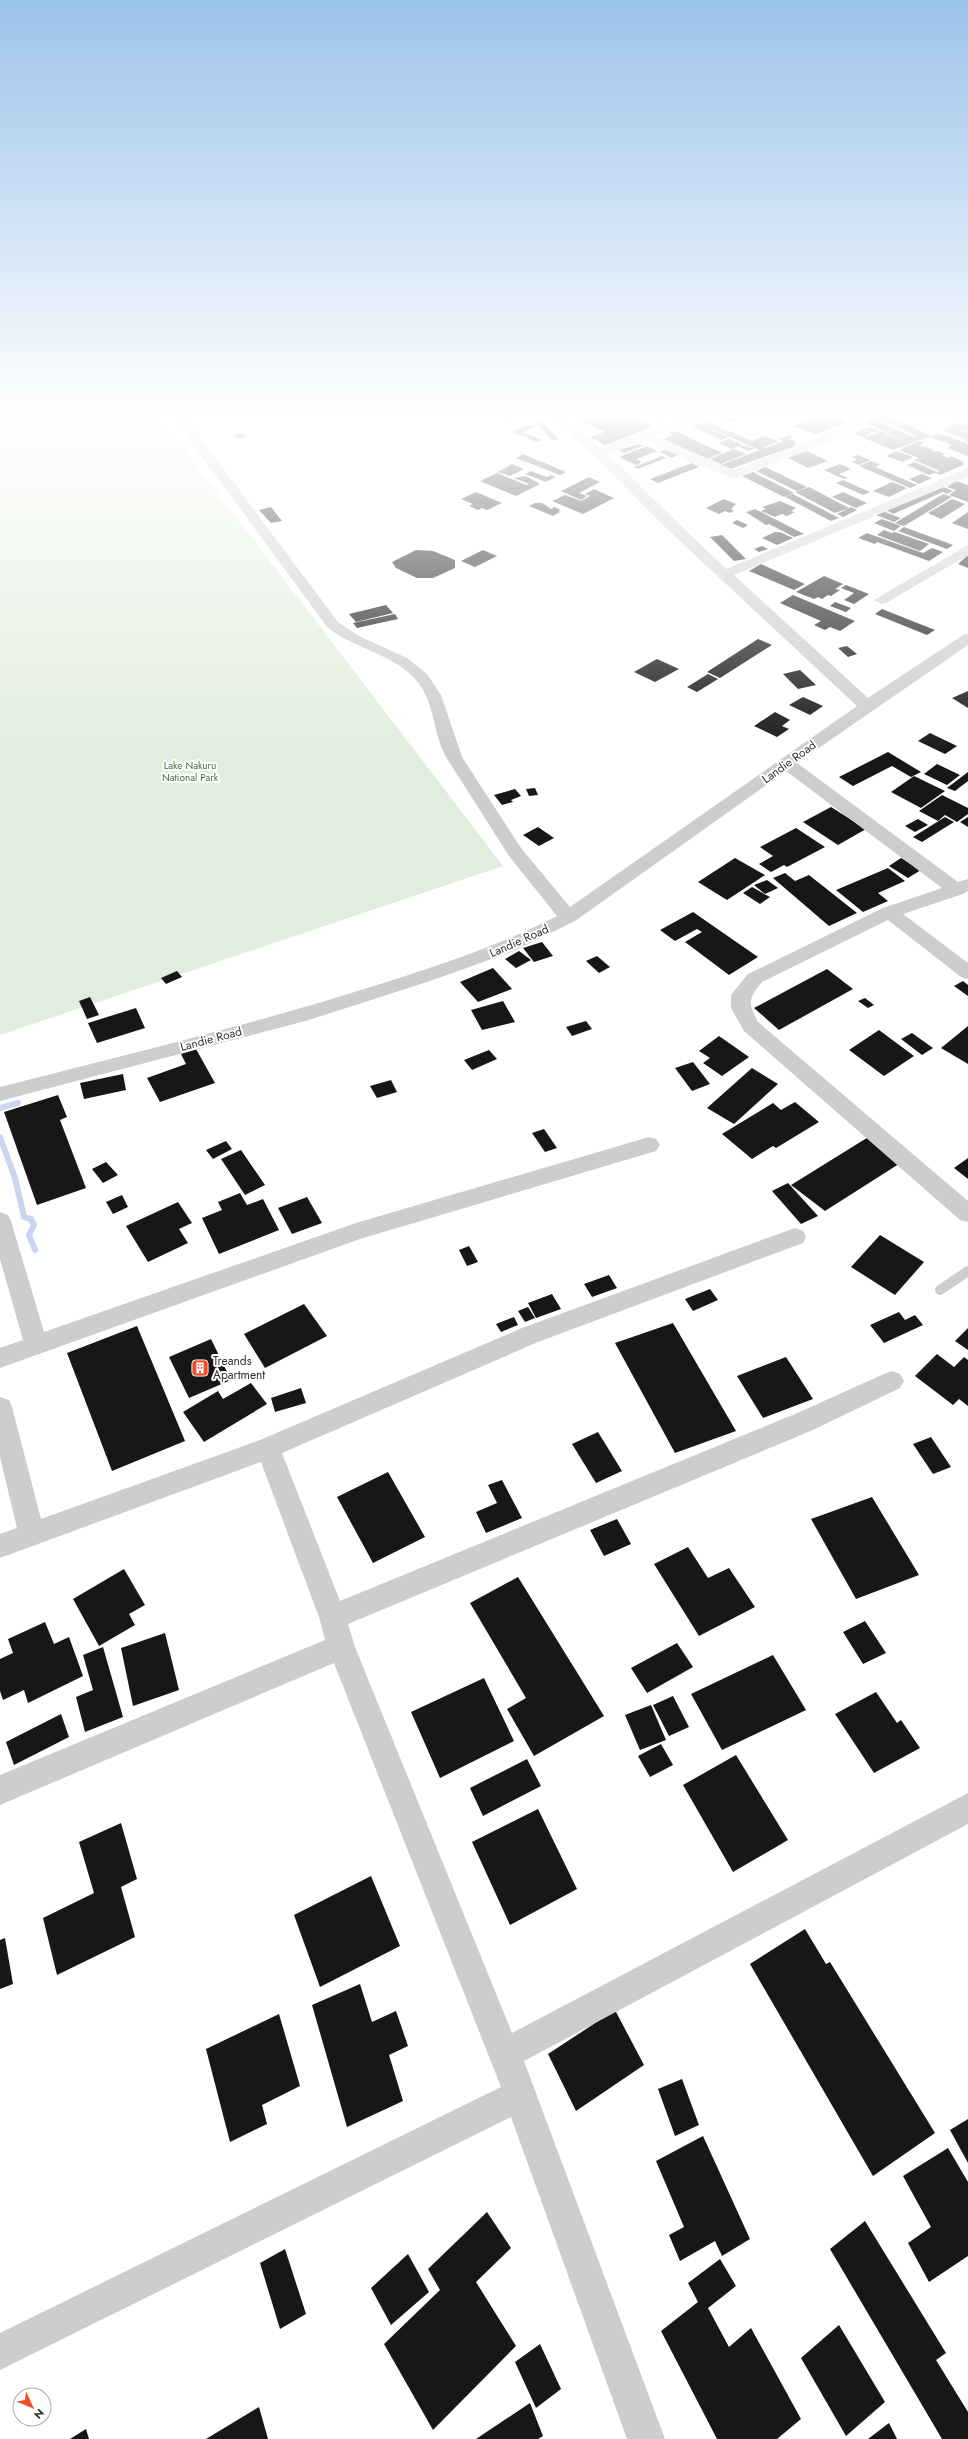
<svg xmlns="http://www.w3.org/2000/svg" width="968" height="2439" font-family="Jost,sans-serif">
<rect width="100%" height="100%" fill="#fff"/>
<!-- green -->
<polygon fill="#e2eedd" points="0,412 156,412 503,866 0,1035"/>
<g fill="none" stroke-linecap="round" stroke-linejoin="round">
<!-- stream -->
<g stroke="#c9d6ee" stroke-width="6">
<polyline points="0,1108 18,1103"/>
<polyline points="0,1137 15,1178 24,1217 31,1219 34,1225 29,1235 35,1250"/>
</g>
</g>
<!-- building -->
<g fill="#171717">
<polygon points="497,412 524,412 524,413 506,418"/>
<polygon points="591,412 621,412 653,427 605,445 590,437 605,432 576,418"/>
<polygon points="648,412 662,412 668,415 660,418"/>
<polygon points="664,412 678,412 684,416 676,418"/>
<polygon points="825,414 846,423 816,434 792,426"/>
<polygon points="885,414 931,436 893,450 864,438 881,431 909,443 866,422 874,419 913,437 916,436 876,418"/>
<polygon points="721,415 736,421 731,423 716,416"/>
<polygon points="542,422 558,439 552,440 536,423"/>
<polygon points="707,422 752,441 765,436 778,441 759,450 701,424"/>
<polygon points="954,423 968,425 968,432 948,426"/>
<polygon points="531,424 537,426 523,432 542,440 537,442 512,432"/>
<polygon points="699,424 728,437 721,440 692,426"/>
<polygon points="870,427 878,430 873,433 864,429"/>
<polygon points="949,427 968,433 968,442 964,441 967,439 943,431"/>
<polygon points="863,429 871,433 863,437 854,433"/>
<polygon points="676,431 722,453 704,460 662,439 673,435 669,433"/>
<polygon points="242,433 247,437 238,439 234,435"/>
<polygon points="938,433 968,444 968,456 947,448 952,445 930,437"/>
<polygon points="789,435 793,437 789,439 795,441 795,446 730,469 721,465 783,441 779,439"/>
<polygon points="729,439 743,445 732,449 718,443"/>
<polygon points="919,441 924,443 919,445 933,449 931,450 936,452 938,451 945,454 942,455 948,458 951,456 964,462 962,463 965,464 940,475 935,473 940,471 914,460 919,458 899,450"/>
<polygon points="639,444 643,446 624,453 619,450"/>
<polygon points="744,445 754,449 749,451 739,447"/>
<polygon points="647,446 657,451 636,459 642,462 636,465 619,457"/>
<polygon points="666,449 678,455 672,458 660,452"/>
<polygon points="734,449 746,454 721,464 710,459"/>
<polygon points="807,451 828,461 808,468 788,458"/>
<polygon points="896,451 913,457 903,462 886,456"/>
<polygon points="523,454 566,472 560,475 516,458"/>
<polygon points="857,455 870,460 859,465 852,462 857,459 852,457"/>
<polygon points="662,456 666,458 638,469 634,467"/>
<polygon points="871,461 880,465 875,467 917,485 910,488 859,466"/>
<polygon points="915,462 937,472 929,475 907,465"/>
<polygon points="692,463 699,467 658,483 650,479"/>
<polygon points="512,464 524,469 510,476 498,472"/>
<polygon points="840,464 851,469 839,474 848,478 844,479 824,470"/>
<polygon points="765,467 807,487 797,491 756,471"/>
<polygon points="531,471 547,477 551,475 555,477 546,482 525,474"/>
<polygon points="753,472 794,493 784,497 742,476"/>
<polygon points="497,473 526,485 529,484 514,478 526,476 540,484 516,496 480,481"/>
<polygon points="922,474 932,478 919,484 909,479"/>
<polygon points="589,477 600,482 579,493 587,496 581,500 561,491"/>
<polygon points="843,480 870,492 863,495 836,483"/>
<polygon points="956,481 968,485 968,502 949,495 956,490 947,487"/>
<polygon points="892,482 907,488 889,497 873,491"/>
<polygon points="941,486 953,491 947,494 943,492 893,514 886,510"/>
<polygon points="809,487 849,508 835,513 795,492"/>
<polygon points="594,489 614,498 583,514 552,501 565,495 581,501 590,496 585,494"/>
<polygon points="476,492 502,503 487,510 482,508 478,510 469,506 473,504 461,499"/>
<polygon points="843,492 867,503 856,508 832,497"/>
<polygon points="793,494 839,518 831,521 785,497"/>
<polygon points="943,494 952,497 904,526 895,523"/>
<polygon points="724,499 736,504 731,509 734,511 730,513 725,511 719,514 706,508"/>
<polygon points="952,499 965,504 941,519 928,513"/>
<polygon points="780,501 796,508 791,511 795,512 787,516 782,514 775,517 761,511 766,509 762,507"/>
<polygon points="535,503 542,503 551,509 554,507 561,510 558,511 560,512 553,516 529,506"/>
<polygon points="271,507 282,521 271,523 259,510"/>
<polygon points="851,507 857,510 843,517 837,514"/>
<polygon points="755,509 804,534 794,537 769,524 766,525 746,512"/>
<polygon points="882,511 901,518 894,522 876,515"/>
<polygon points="968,512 968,529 952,523"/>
<polygon points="882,519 901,526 894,531 874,523"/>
<polygon points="737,520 748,525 743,528 732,523"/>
<polygon points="904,527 953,545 947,549 898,531"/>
<polygon points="884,530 892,533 895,532 929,544 920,551 877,535"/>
<polygon points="775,532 780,532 793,538 777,545 762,538"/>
<polygon points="867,533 923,553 932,548 943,552 929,561 877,542 875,544 858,538"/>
<polygon points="722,535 746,559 734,561 710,537"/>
<polygon points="762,546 768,549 759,552 754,549"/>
<polygon points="416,550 433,551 455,560 455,568 433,578 417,578 396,568 392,562"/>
<polygon points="483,550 497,556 475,567 461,561"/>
<polygon points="967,556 968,556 968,568 958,564"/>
<polygon points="761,564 805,584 794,590 749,571"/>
<polygon points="824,576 843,584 835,589 840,590 831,596 828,595 822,599 818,597 814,599 796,592"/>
<polygon points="846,585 869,594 854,604 844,600 854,593 841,588"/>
<polygon points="793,595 855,621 840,631 830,627 825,630 814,625 821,621 780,603"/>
<polygon points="835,602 851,608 846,612 830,606"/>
<polygon points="386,605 393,613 356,622 349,614"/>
<polygon points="882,609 935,630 927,635 875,614"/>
<polygon points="395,614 398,619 357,628 353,623"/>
<polygon points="758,639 772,645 720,678 707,672"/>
<polygon points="847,646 857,654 848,657 838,648"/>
<polygon points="657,659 679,669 655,682 634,672"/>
<polygon points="800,670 816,685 798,689 783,674"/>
<polygon points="708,674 718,679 697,692 687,687"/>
<polygon points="968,691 968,708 952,698"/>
<polygon points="803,697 823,706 810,715 789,705"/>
<polygon points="775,712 790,720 782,726 789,729 777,737 754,726"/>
<polygon points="930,733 957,746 945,754 918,741"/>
<polygon points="888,752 921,772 911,777 892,766 853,786 839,777"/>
<polygon points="937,764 960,775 947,785 924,774"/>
<polygon points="968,772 968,781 955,791 947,788"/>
<polygon points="914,776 945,791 921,808 891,792"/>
<polygon points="535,788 538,795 529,796 526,789"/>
<polygon points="515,789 521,796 511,800 513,802 502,805 494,795"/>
<polygon points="942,795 968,808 968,814 957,822 945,815 938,821 919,811"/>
<polygon points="831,807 866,829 838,845 803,822"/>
<polygon points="945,817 954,822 922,842 913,837"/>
<polygon points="968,817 968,827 960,822"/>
<polygon points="918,819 928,825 915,832 905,826"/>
<polygon points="538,827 554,838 539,846 523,835"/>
<polygon points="796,828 825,847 787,867 784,865 771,872 759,864 773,856 760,847"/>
<polygon points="735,858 765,875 727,900 698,882"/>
<polygon points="901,858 921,870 908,878 889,866"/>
<polygon points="888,868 905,881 878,893 888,901 863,912 836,890"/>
<polygon points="785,873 795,881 809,875 857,913 829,926 773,878"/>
<polygon points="767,880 778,888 765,894 754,885"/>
<polygon points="752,887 766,895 770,897 760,904 743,893"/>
<polygon points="693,912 758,957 729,975 685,942 702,932 697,929 675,941 660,930"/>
<polygon points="542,942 553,956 534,962 523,948"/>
<polygon points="519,951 531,960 516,968 505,959"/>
<polygon points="597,956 610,967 599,973 586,961"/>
<polygon points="493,968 512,989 478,1002 460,982"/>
<polygon points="827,969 853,989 779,1030 754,1008"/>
<polygon points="177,971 182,977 166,984 161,978"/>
<polygon points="963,981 968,985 968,996 954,986"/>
<polygon points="90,997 99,1015 87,1019 79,1001"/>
<polygon points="865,998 874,1005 868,1008 858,1001"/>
<polygon points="503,1001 515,1022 482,1030 471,1010"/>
<polygon points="136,1008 145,1028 97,1043 88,1023"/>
<polygon points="586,1021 592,1029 572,1036 566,1027"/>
<polygon points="968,1026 968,1064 941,1048"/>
<polygon points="879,1030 914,1056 884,1076 849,1050"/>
<polygon points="912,1033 933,1048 922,1055 901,1039"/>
<polygon points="719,1036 749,1057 722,1076 703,1063 710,1058 699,1051"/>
<polygon points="196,1049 215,1083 160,1102 147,1078 186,1064 181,1054"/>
<polygon points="489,1050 497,1059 472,1070 464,1060"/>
<polygon points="693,1062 710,1084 692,1091 675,1068"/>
<polygon points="752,1068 778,1084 734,1124 707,1108"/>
<polygon points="123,1074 126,1090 84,1099 80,1083"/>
<polygon points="391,1080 397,1092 377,1098 370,1086"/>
<polygon points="58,1095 67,1117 60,1120 86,1188 37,1205 4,1112"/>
<polygon points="795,1102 819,1122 776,1148 773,1146 752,1159 722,1134 773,1103 781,1110"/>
<polygon points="544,1129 557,1148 545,1152 532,1133"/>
<polygon points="870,1136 902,1162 825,1211 791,1185"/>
<polygon points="226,1141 232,1149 213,1159 206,1150"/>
<polygon points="241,1150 265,1185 245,1195 221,1159"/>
<polygon points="968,1158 968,1179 954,1168"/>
<polygon points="106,1162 118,1175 103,1183 92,1169"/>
<polygon points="788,1183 818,1216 801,1224 772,1191"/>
<polygon points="240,1193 247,1205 263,1199 279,1230 219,1254 202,1218 222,1210 218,1202"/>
<polygon points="122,1195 128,1207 113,1214 106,1202"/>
<polygon points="307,1197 322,1223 292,1234 278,1208"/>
<polygon points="178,1202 192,1223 179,1229 188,1243 148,1262 126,1226"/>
<polygon points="880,1235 924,1262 895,1295 851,1267"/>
<polygon points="469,1246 478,1262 467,1266 459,1250"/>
<polygon points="609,1275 617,1288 592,1297 584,1284"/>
<polygon points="710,1289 718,1300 693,1311 685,1299"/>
<polygon points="552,1294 561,1309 536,1318 528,1303"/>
<polygon points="304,1304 327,1336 265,1368 244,1334"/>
<polygon points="528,1307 535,1318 525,1322 518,1311"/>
<polygon points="899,1312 905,1320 915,1315 923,1325 884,1343 870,1325"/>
<polygon points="514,1317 518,1325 501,1332 496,1324"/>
<polygon points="673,1323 736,1431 675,1453 615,1343"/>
<polygon points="137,1326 185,1441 112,1471 67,1353"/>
<polygon points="968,1328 968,1350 955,1341"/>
<polygon points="211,1339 231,1380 189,1398 169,1357"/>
<polygon points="937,1354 954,1367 964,1357 968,1360 968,1406 959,1399 953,1405 915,1376"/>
<polygon points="786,1357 813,1399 763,1418 737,1376"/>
<polygon points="251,1383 267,1404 204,1442 183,1412 218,1391 223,1399"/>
<polygon points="301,1388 306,1403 275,1412 271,1398"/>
<polygon points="598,1432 622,1471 596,1483 572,1444"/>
<polygon points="931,1437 951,1467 933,1474 913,1444"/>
<polygon points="388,1472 425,1537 373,1563 337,1497"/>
<polygon points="502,1480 522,1518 486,1533 476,1512 497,1503 488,1485"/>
<polygon points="872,1497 919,1575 856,1599 811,1519"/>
<polygon points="617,1519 631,1544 604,1556 590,1530"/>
<polygon points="688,1547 708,1578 729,1568 755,1607 699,1636 654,1564"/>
<polygon points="124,1569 145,1605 129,1614 135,1625 99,1646 73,1599"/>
<polygon points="518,1577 604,1716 534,1756 507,1709 526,1698 470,1603"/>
<polygon points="865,1621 886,1653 863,1664 843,1632"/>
<polygon points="45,1622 54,1644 69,1637 83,1676 28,1703 24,1690 3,1700 0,1691 0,1659 13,1653 8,1639"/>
<polygon points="165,1633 179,1690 133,1706 121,1648"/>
<polygon points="677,1643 693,1667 647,1693 631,1668"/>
<polygon points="103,1647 123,1717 85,1732 76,1697 93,1690 83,1655"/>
<polygon points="773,1655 806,1710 722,1750 691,1694"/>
<polygon points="484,1678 514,1741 440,1778 411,1712"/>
<polygon points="876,1692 897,1723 901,1720 920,1748 874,1773 835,1714"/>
<polygon points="673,1696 689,1727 669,1736 653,1705"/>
<polygon points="651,1705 666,1740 640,1750 625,1715"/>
<polygon points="61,1714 69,1737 14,1765 6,1742"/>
<polygon points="661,1744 673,1765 650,1777 638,1756"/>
<polygon points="736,1755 788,1840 733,1872 683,1785"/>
<polygon points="527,1759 541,1786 483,1816 470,1788"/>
<polygon points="538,1809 577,1889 510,1925 472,1842"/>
<polygon points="121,1823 137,1879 121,1887 135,1937 57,1975 43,1918 94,1893 79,1842"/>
<polygon points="371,1876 400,1946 320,1987 294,1915"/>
<polygon points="805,1929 826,1964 830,1962 935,2133 873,2176 750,1964"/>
<polygon points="5,1938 13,1984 0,1989 0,1940"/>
<polygon points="360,1984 372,2022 396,2011 408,2046 389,2055 403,2101 347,2127 312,2005"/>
<polygon points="615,2010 644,2065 576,2111 548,2054"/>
<polygon points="279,2014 300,2086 262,2105 267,2124 230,2142 206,2049"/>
<polygon points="682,2079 699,2125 675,2136 658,2089"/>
<polygon points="968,2119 968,2163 950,2130"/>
<polygon points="703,2136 750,2239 722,2256 715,2241 680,2261 669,2235 684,2227 656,2161"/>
<polygon points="948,2148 968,2182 968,2256 929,2282 908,2243 931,2227 903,2176"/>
<polygon points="487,2212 511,2248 476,2282 516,2346 433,2430 384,2344 440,2290 428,2269"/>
<polygon points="865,2221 946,2353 936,2360 968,2412 968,2439 942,2439 830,2249"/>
<polygon points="285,2249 306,2314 280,2329 260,2263"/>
<polygon points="408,2254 429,2292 391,2325 371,2288"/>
<polygon points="720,2259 736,2286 708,2308 729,2347 751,2328 801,2419 777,2439 717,2439 661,2331 698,2302 688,2283"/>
<polygon points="839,2325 885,2402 846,2436 801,2358"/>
<polygon points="540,2344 561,2389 536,2408 515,2362"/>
<polygon points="530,2403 543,2436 538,2439 476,2439"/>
<polygon points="259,2407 268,2439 206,2439"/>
<polygon points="889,2423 897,2439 868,2439"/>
<polygon points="86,2429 89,2439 70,2439"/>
</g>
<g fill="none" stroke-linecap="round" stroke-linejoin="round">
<!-- service -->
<polyline stroke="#cdcdcd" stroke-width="10" points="940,1290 968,1271"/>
<!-- minor -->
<g fill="#cdcdcd" fill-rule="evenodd">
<path d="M169 412H181L338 622 359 636 407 658 427 674 441 695 462 757 521 848 570 907 857 706 667 529 595 456 545 412H558L601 448 699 412H717L656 436 734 470 819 437 870 412H886L827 443 734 478 693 463 645 440 607 454 726 569 968 468V477L734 575 868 698 963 635 968 634V645L797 763 958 882 968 879V891L963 894 903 914 968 963V979L961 977 888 920 762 982C748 999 748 1003 758 1022L968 1201V1222L960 1220 744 1031 731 1008V995L748 974 883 908 942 888 786 771 575 921 514 951 430 981 309 1020 0 1101V1087C125 1055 251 1025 374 986 437 966 499 946 557 916L509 856 446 757C434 735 435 710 422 688 403 656 356 650 328 628Z"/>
<polygon points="968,545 968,555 886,603 881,604 874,600"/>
<polygon points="649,1137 656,1139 660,1145 656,1151 360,1239 0,1368 0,1348 23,1340 0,1259 0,1212 8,1215 11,1221 44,1332 356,1223"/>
<polygon points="795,1228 803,1231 806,1237 803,1243 538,1342 282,1453 340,1601 795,1414 884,1374 892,1371 900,1374 904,1381 900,1388 813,1430 348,1624 355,1647 512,2033 968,1793 968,1824 524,2061 665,2439 627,2439 511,2117 0,2370 0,2333 501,2087 334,1663 0,1805 0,1775 325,1640 319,1617 261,1462 0,1558 0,1534 17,1528 0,1457 0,1397 9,1400 12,1407 41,1519 260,1440 522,1328"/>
</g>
</g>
<!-- sky -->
<linearGradient id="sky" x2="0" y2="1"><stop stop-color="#9bc2ea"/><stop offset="0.55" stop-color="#fff"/><stop offset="1" stop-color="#fff" stop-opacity="0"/></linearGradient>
<rect width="968" height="754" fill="url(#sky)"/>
<!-- icons -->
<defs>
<g id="building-square" transform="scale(0.9)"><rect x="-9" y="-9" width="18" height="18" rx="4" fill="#f05029" stroke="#fff"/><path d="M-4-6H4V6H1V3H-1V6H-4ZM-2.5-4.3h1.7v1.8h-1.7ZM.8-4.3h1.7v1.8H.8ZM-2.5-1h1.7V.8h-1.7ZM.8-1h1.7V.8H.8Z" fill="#fff"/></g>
</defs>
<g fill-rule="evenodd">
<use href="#building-square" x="200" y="1368"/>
</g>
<g text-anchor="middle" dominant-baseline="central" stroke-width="4" stroke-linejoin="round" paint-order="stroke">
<!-- far-park labels -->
<g font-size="10" fill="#456f3a" stroke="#fff">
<text x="190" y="765">Lake Nakuru<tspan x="190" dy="12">National Park</tspan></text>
</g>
<!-- street labels -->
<g font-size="12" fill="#303030" stroke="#fff">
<text transform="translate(789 762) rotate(-36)">Landie Road</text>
<text transform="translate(519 941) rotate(-24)">Landie Road</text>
<text transform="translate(211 1039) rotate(-15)">Landie Road</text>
</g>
<!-- poi labels -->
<g font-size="12" fill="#303030" stroke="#fff" text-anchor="start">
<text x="213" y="1361">Treands<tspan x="213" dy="14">Apartment</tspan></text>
</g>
</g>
<!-- north arrow -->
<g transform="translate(32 2407) rotate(134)"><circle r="19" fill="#ffffff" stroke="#acacac"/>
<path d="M0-3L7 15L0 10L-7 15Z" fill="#f05029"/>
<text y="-6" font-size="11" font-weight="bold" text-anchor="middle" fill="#303030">N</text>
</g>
</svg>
